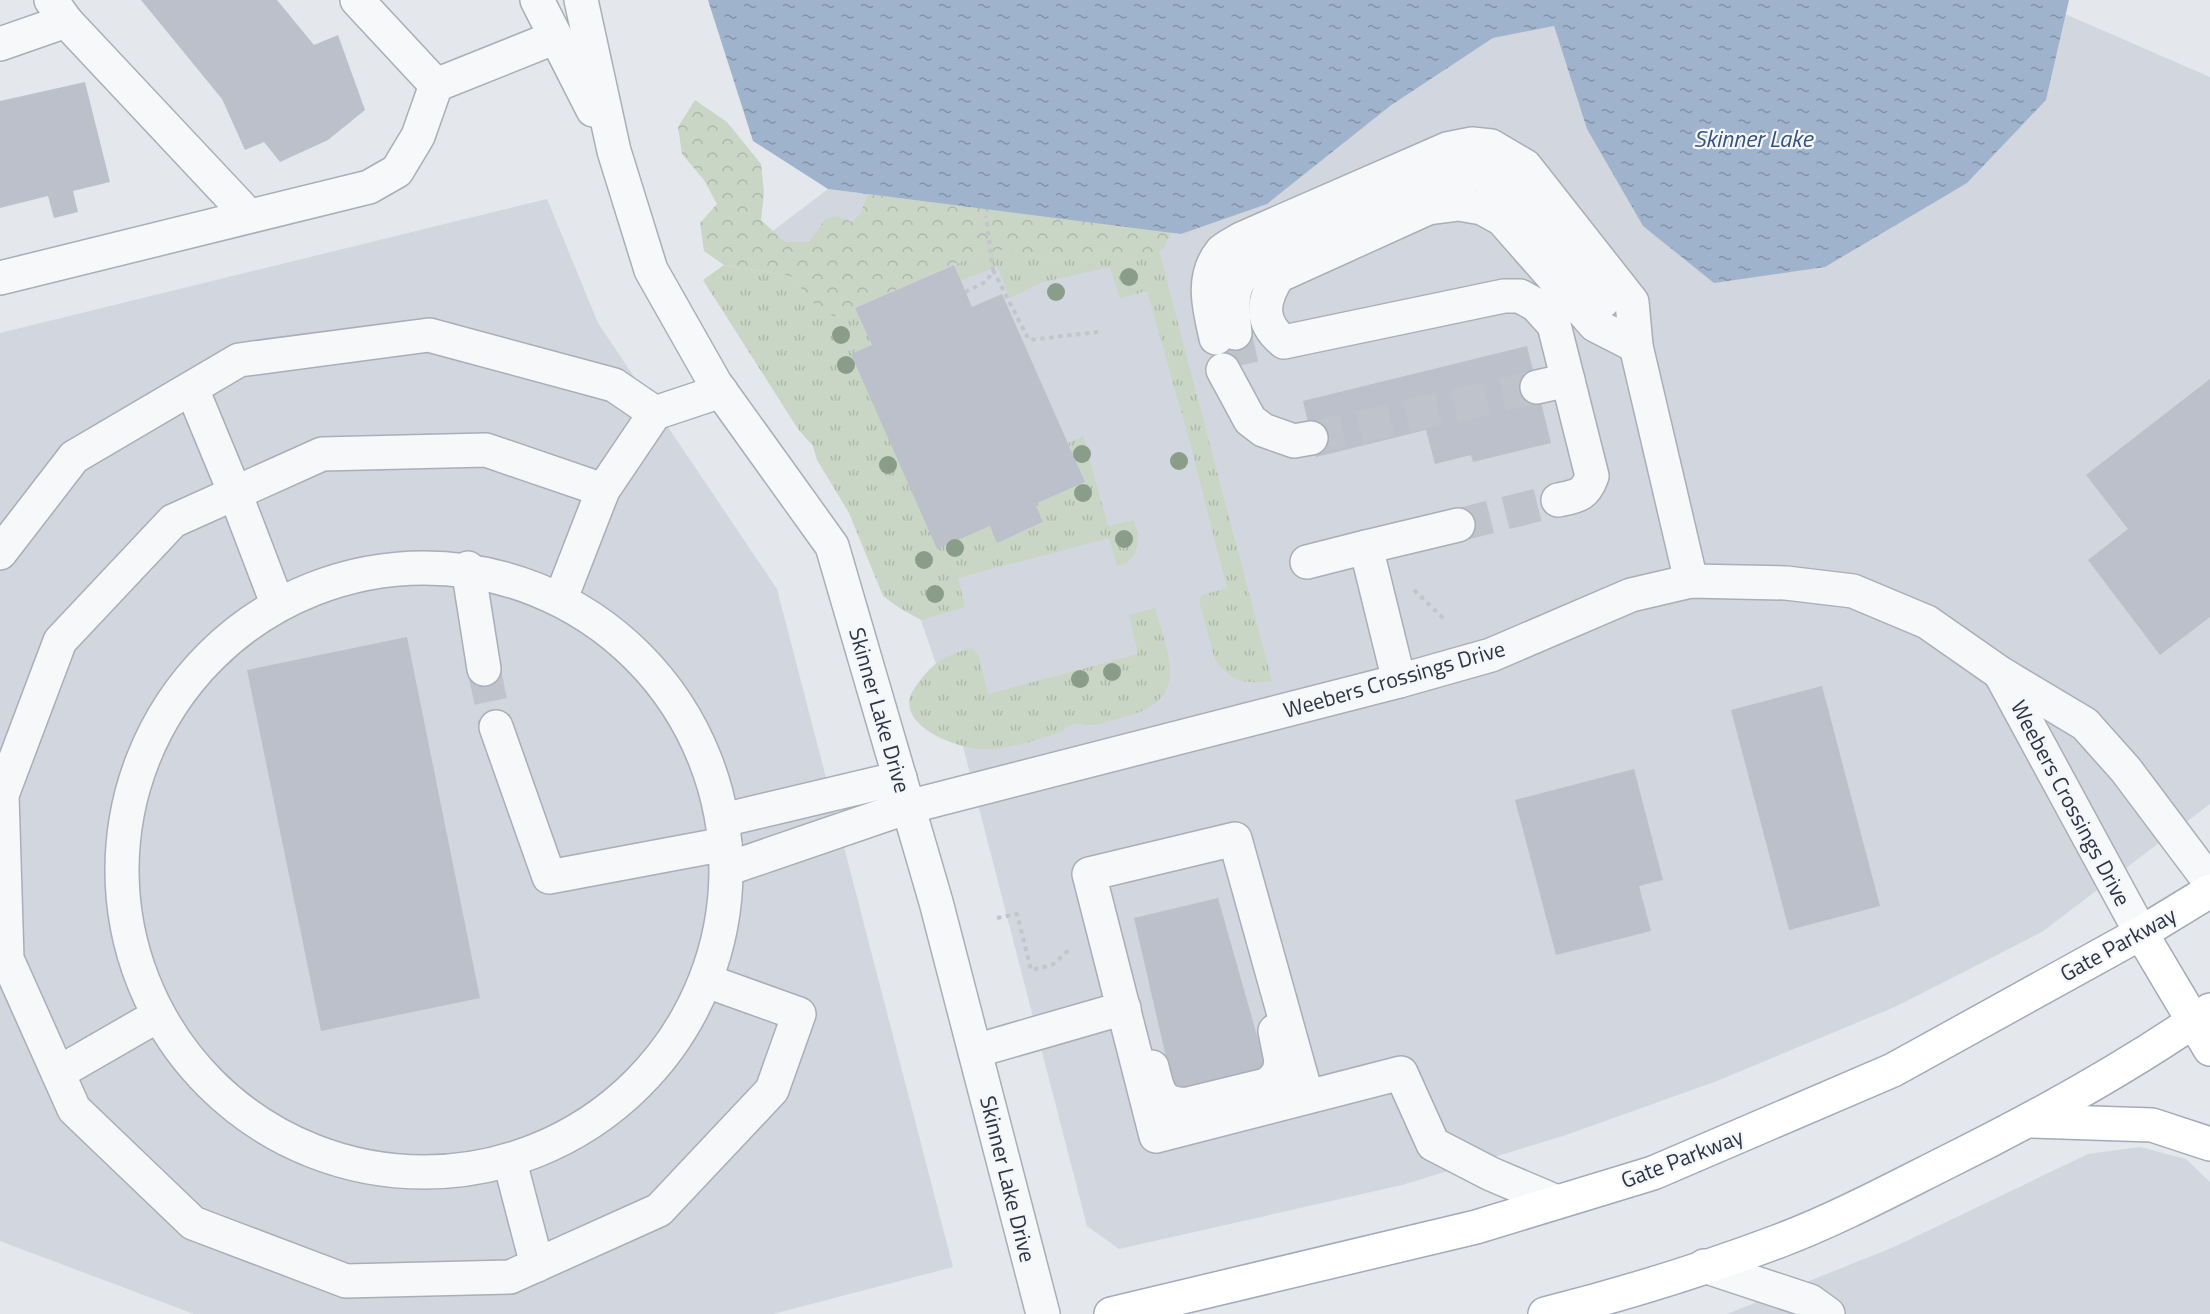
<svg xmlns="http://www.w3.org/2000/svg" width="2210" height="1314" font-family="'Titillium Web',sans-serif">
<defs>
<pattern id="grass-tufts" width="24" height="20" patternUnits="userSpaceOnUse" patternTransform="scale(1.5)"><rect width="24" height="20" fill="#c9d6c5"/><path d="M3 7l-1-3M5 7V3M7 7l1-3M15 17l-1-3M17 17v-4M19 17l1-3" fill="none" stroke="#adb8ab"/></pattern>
<pattern id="forest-crowns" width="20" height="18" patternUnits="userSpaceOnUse" patternTransform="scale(1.5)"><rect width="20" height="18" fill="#c9d6c5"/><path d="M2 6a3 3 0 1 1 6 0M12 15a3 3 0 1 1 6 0" fill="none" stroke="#adb8ab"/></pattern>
<pattern id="water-ripples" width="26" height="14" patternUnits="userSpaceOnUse" patternTransform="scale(1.5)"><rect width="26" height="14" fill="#9fb4cc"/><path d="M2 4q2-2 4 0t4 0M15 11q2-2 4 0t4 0" fill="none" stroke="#8293a7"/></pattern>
</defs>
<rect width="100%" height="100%" fill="#e4e7ec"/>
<!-- built -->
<g fill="#d2d6de">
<polygon points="2065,14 2210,77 2210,804 2042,932 1897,1006 1717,1081 1566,1135 1402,1185 1119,1249 1087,1226 958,727 885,517 762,239 828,189 1181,234 1390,106 1493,38 1554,26 1587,129 2046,100"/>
<polygon points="547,199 598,323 777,589 953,1267 773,1314 194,1314 0,1241 0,333"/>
<polygon points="2140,1147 2186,1159 2210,1182 2210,1314 1727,1314 1894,1247 2088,1154"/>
</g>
<!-- grass -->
<g fill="url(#grass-tufts)">
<path d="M1008 249 1048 260 1111 255 1145 258 1159 251 1272 681C1245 684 1233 683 1215 660L1199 600 1202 595 1227 588 1191 446 1147 291 1120 298 1110 267 1043 282 1010 298 997 266 960 281 954 265 977 254Z"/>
<path d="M724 265 791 276 813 303 855 308 872 345 990 526 998 542 1043 523 1035 504 1085 482 1068 443 1083 436 1108 526 1134 520C1140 539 1141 561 1117 566L1109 538 958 578 965 607 921 620 901 609 883 596 849 513 817 460 813 446 798 429 703 280Z"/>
<path d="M1155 608C1169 658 1191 700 1124 717 1114 719 1103 724 1093 725 1087 725 1081 723 1075 724 1067 725 1063 732 1055 734 1034 741 1001 751 980 749 957 747 909 731 909 702 909 695 915 687 919 682 935 660 946 656 971 648L978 654 988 694 1138 654 1129 615Z"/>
</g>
<!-- forest -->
<polygon fill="url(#forest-crowns)" points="695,100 727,122 761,164 764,193 761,220 785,242 809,242 825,219 837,216 852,222 861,213 867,194 1025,214 1178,220 1163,249 1145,258 1111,255 1048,260 1008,249 977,254 834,317 813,303 791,276 724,265 704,251 700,223 717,204 704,180 682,154 678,127"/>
<!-- water -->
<polygon fill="url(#water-ripples)" points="708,0 2069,0 2046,100 1967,183 1825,267 1714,283 1643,226 1587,129 1554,26 1493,38 1390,106 1267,204 1181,234 828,189 753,141"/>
<!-- building -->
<g fill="#bbc0ca">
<polygon points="141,0 277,0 314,45 338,35 365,110 328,140 280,162 264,142 245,150 222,99"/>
<polygon points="85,82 110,182 73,191 78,212 54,218 48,196 0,208 0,101"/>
<polygon points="954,265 972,307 1002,294 1085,482 1035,504 1043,522 997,543 990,526 937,549 851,354 872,345 855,308"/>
<polygon points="1527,346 1551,443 1473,462 1471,455 1435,464 1426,430 1316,457 1303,401"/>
<polygon points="2210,379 2210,617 2160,655 2088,560 2128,529 2086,475"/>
<polygon points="407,637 480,998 321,1031 247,670"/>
<polygon points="1822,686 1880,906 1789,930 1731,710"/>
<polygon points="1634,769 1663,880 1639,886 1651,931 1556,955 1515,800"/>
<polygon points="1218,898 1267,1071 1175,1096 1134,918"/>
</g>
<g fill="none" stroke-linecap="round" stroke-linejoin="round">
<!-- minor-tunnel -->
<g stroke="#bfc3cb" stroke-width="33" stroke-dasharray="33 16" stroke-linecap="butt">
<polyline points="1235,333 1242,365"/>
<polyline points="1311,438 1537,387"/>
<polyline points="1458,525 1558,500"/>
<polyline points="484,669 496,727"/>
</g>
<!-- minor casing -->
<g stroke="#a9aeb7" stroke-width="36">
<g id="minor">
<polyline points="51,0 66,21 249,216"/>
<polyline points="357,0 436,85"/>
<polyline points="537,0 593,110"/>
<polyline points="581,0 614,151 651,270 715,383 832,546 936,902 1043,1314"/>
<polyline points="0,44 66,21"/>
<polyline points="0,278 369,187 397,171 418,136 436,85 556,37"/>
<path d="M1235 333C1230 288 1232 276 1273 250L1445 177C1483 169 1490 174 1518 199L1603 301"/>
<path d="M1216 338C1210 310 1200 278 1221 252 1226 247 1235 243 1241 239L1447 149 1472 144 1491 146 1525 166 1632 302 1636 346 1691 581"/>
<polyline points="1223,370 1250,420 1263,430 1294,441 1311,438"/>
<polyline points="1537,387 1568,380"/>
<polyline points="192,389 235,493 277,603"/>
<polyline points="603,490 486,450 322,454 173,521 60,641 2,795 7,959 74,1109 193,1223 346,1281 510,1277 659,1210 772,1090 799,1014 707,981"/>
<path d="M1558 500C1577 496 1585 496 1592 476L1554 325 1536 305 1520 296H1504L1284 342C1259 322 1262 301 1278 276L1428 208 1459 204 1482 208 1502 219 1595 325 1636 346"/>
<polyline points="1366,547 1458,525"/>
<polyline points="0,553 74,457 239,360 429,335 614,385 655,413"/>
<polyline points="1307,562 1366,547 1399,681"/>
<circle cx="424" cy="870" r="302"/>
<polyline points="468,568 484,669"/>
<polyline points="561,598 603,490 655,413 721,391"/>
<polyline points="2001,675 2141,933"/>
<polyline points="496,727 549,877 725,844"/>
<polyline points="723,820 900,778"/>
<polyline points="727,869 908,807 1399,681 1491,655 1631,595 1691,581 1786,583 1853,591 1927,622 2000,673 2085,724 2126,770 2210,882"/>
<polyline points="975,1051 1124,1008"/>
<path d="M1152 1067C1158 1090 1159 1106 1188 1104L1266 1085 1273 1080 1279 1072 1281 1061 1275 1031"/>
<polyline points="58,1073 157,1016"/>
<polyline points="1307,1097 1235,839 1089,874 1156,1136 1401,1073 1433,1144 1491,1174 1557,1202"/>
<polyline points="510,1162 537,1265"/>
<polyline points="1704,1266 1810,1301 1828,1314"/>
</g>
</g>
<!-- major casing -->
<g stroke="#a3abb8" stroke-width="36">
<g id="major">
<polyline points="2141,933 2210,1049"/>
<polyline points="2031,1121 2152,1125 2210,1144"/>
<polyline points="1111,1314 1476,1227 1653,1173 1893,1070 2141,933 2210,891"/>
<path d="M1545 1314C1624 1294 1702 1270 1779 1241 1835 1220 1893 1189 1947 1162 2038 1117 2127 1068 2210 1010"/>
</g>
</g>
<!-- path -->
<g stroke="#c2c5cb" stroke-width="4" stroke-dasharray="4.5 4.5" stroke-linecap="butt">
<polyline points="993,270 1029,340 1098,332"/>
<polyline points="965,292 987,281 993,270 986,216"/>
<polyline points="1414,590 1444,619"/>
<polyline points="997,918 1017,914 1031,970 1052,965 1071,948"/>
</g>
<!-- minor -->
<use href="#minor" stroke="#f7f8fa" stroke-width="33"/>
<!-- major -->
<use href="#major" stroke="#fff" stroke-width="33"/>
</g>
<!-- trees -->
<g fill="#899d89">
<circle cx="1129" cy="277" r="9"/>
<circle cx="1056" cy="292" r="9"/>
<circle cx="841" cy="335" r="9"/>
<circle cx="846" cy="365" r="9"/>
<circle cx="1082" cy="454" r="9"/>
<circle cx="1179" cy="461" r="9"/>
<circle cx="888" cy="465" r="9"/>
<circle cx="1083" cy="493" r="9"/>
<circle cx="1124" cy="539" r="9"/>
<circle cx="955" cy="548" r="9"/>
<circle cx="924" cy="560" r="9"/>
<circle cx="935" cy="594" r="9"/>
<circle cx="1112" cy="672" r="9"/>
<circle cx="1080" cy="679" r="9"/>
</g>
<g text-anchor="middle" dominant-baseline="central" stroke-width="4.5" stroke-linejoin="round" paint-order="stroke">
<!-- street labels -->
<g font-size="22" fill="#2b3445" stroke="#f4f6f9">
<text transform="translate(1394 679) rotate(-16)">Weebers Crossings Drive</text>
<text transform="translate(880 710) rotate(74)">Skinner Lake Drive</text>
<text transform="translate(2071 803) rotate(62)">Weebers Crossings Drive</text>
<text transform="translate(2118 944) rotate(-29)">Gate Parkway</text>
<text transform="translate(1682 1158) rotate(-21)">Gate Parkway</text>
<text transform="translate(1008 1179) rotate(76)">Skinner Lake Drive</text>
</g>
<!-- water labels -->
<g font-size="24" font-style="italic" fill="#34527a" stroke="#f4f6f9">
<text x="1753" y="138">Skinner Lake</text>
</g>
</g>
</svg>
